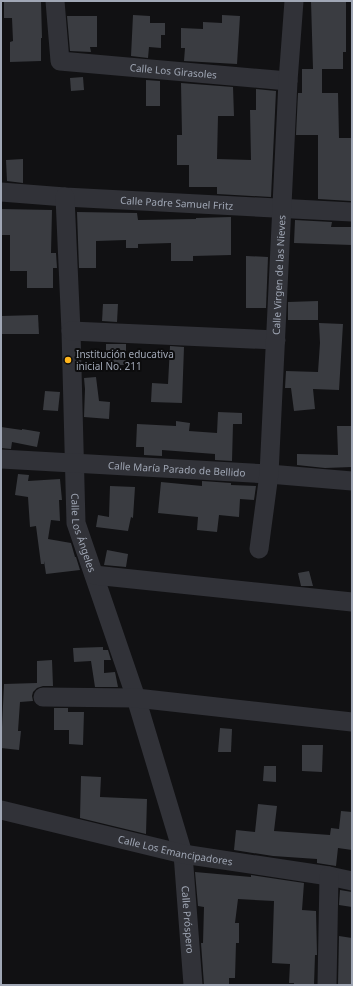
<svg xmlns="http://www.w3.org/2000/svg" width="353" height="986" font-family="'Noto Sans',sans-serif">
<rect width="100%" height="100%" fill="#111113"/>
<!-- building -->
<g fill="#3a3c41">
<polygon points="4,1 41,1 42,38 41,38 41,61 10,62 10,42 13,41 12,18 4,18"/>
<polygon points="311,1 346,1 346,52 343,52 343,69 322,69 322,93 338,93 339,138 352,138 351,201 318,199 318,135 296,135 298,93 302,93 302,69 313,69"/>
<polygon points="133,15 150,16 150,23 165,23 165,35 161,35 161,48 149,47 148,58 131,56"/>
<polygon points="222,15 240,16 237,64 184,61 185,48 181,48 181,28 203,29 203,22 222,23"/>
<polygon points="67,16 97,16 97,47 90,47 91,52 70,51"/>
<polygon points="83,77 84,90 71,91 70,78"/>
<polygon points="146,80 160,81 160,106 146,106"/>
<polygon points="181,83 233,87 234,116 218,116 217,159 251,160 250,110 256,110 256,89 276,91 271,197 217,194 217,187 189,187 189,165 177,165 177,135 182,135"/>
<polygon points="23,159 23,183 7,181 6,160"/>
<polygon points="1,209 52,210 51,253 56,253 57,268 53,268 53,288 27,288 27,271 10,271 10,235 1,235"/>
<polygon points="77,212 137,213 138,220 196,219 196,218 231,217 231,255 193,256 193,261 171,261 171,243 138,244 138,248 126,248 126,240 96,241 96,268 79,268"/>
<polygon points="295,220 332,222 331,227 352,227 352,245 294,243"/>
<polygon points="246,256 268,257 266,308 246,308"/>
<polygon points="318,301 318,320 288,320 288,302"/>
<polygon points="103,304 118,304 117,322 102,321"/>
<polygon points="38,315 39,334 1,334 1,316"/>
<polygon points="319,323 343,324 339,390 313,389 315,409 294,411 291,388 285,388 286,371 318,372 320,343"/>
<rect x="106" y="344" width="20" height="21"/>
<polygon points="170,346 184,347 182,403 151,402 152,383 168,384"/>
<polygon points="96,377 99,401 110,402 109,419 84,417 85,389 84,378"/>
<polygon points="45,391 60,392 58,411 43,410"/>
<polygon points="218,412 242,413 242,424 233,424 232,461 215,460 215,454 162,450 162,456 144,455 144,447 136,447 137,424 176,426 176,421 190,423 189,431 217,433"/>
<polygon points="337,426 352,426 352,467 325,468 297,465 297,454 338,455"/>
<polygon points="1,427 22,430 22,429 40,432 37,447 12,442 11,449 1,448"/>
<polygon points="18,474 29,475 28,481 60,479 62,500 59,500 60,521 51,520 48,539 71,543 75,557 76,557 80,570 46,574 44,561 44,564 41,564 36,526 30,527 28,497 15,495"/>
<polygon points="202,481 231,483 231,485 256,486 254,500 240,499 239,517 219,515 217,532 197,530 198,517 158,513 161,482 202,486"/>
<polygon points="110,486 135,487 133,518 131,517 128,531 96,527 98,515 109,517"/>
<polygon points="107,550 128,554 126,567 104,565"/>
<polygon points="309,571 313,586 301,586 298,573"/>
<polygon points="103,647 103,650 108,650 111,660 104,660 104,673 115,672 118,687 95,687 91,661 74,662 73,648"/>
<polygon points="52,660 53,686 43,686 37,688 33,692 32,696 33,701 20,702 18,731 21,731 19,750 1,748 4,684 37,683 37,661"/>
<polygon points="54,708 68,708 68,712 84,712 83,745 69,744 69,730 54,730"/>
<polygon points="220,728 232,729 231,752 218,752"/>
<polygon points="302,745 323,745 322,772 302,771"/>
<polygon points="264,766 276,766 276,782 263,781"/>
<polygon points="81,776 101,777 100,797 147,799 146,834 80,818"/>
<polygon points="258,804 277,806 274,831 330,835 331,828 339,829 341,811 352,812 352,850 338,848 336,866 317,863 317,859 273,856 234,850 236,830 255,832"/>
<polygon points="195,872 251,877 251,875 304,883 302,910 316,911 317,955 315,955 314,985 294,985 294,983 289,983 290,964 272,963 274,901 238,899 235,923 239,923 239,943 236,943 235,978 229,978 229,985 204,985 201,943 203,943 204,907 198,906"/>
<polygon points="340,890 352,892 352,907 339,905"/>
<polygon points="339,936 352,938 352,985 338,985"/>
</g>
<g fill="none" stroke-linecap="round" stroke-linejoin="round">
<!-- minor -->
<g stroke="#313238" stroke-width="19">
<path id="s1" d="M55 1 60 61 288 81"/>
<path id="s2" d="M1 192 65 197 352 212"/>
<path id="s3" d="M65 197 71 331 76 523 136 698 183 854 193 985"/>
<polyline points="71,331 276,340"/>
<path id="s4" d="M1 459 269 474 352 481"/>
<path id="s5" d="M259 549 269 474 288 81 294 1"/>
<polyline points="94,575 352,602"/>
<polyline points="43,697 136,698 352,722"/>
<path id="s6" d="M1 810 183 854 329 876 352 881"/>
<polyline points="327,985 329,876"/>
</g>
</g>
<!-- markers -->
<circle fill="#ffb51c" stroke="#0c0c0d" stroke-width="1.5" cx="68" cy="360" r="4"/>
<g text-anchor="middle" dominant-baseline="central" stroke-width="4" stroke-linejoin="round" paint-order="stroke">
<!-- street labels -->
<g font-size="10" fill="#a0a7b5" stroke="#0c0c0d">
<text stroke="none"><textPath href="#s1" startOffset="174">Calle Los Girasoles</textPath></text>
<text stroke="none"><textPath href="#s2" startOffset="176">Calle Padre Samuel Fritz</textPath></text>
<text stroke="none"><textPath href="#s5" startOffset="275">Calle Virgen de las Nieves</textPath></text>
<text stroke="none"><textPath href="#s4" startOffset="176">Calle María Parado de Bellido</textPath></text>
<text stroke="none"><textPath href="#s3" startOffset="337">Calle Los Ángeles</textPath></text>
<text stroke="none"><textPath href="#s6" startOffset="179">Calle Los Emancipadores</textPath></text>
<text stroke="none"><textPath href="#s3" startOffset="740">Calle Próspero</textPath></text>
</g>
<!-- poi labels -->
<g font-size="10" fill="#a0a7b5" stroke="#0c0c0d" text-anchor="start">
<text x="76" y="354">Institución educativa<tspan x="76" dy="12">inicial No. 211</tspan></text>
</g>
</g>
<!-- border -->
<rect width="353" height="986" fill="none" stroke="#a0a7b5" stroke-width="4"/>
</svg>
